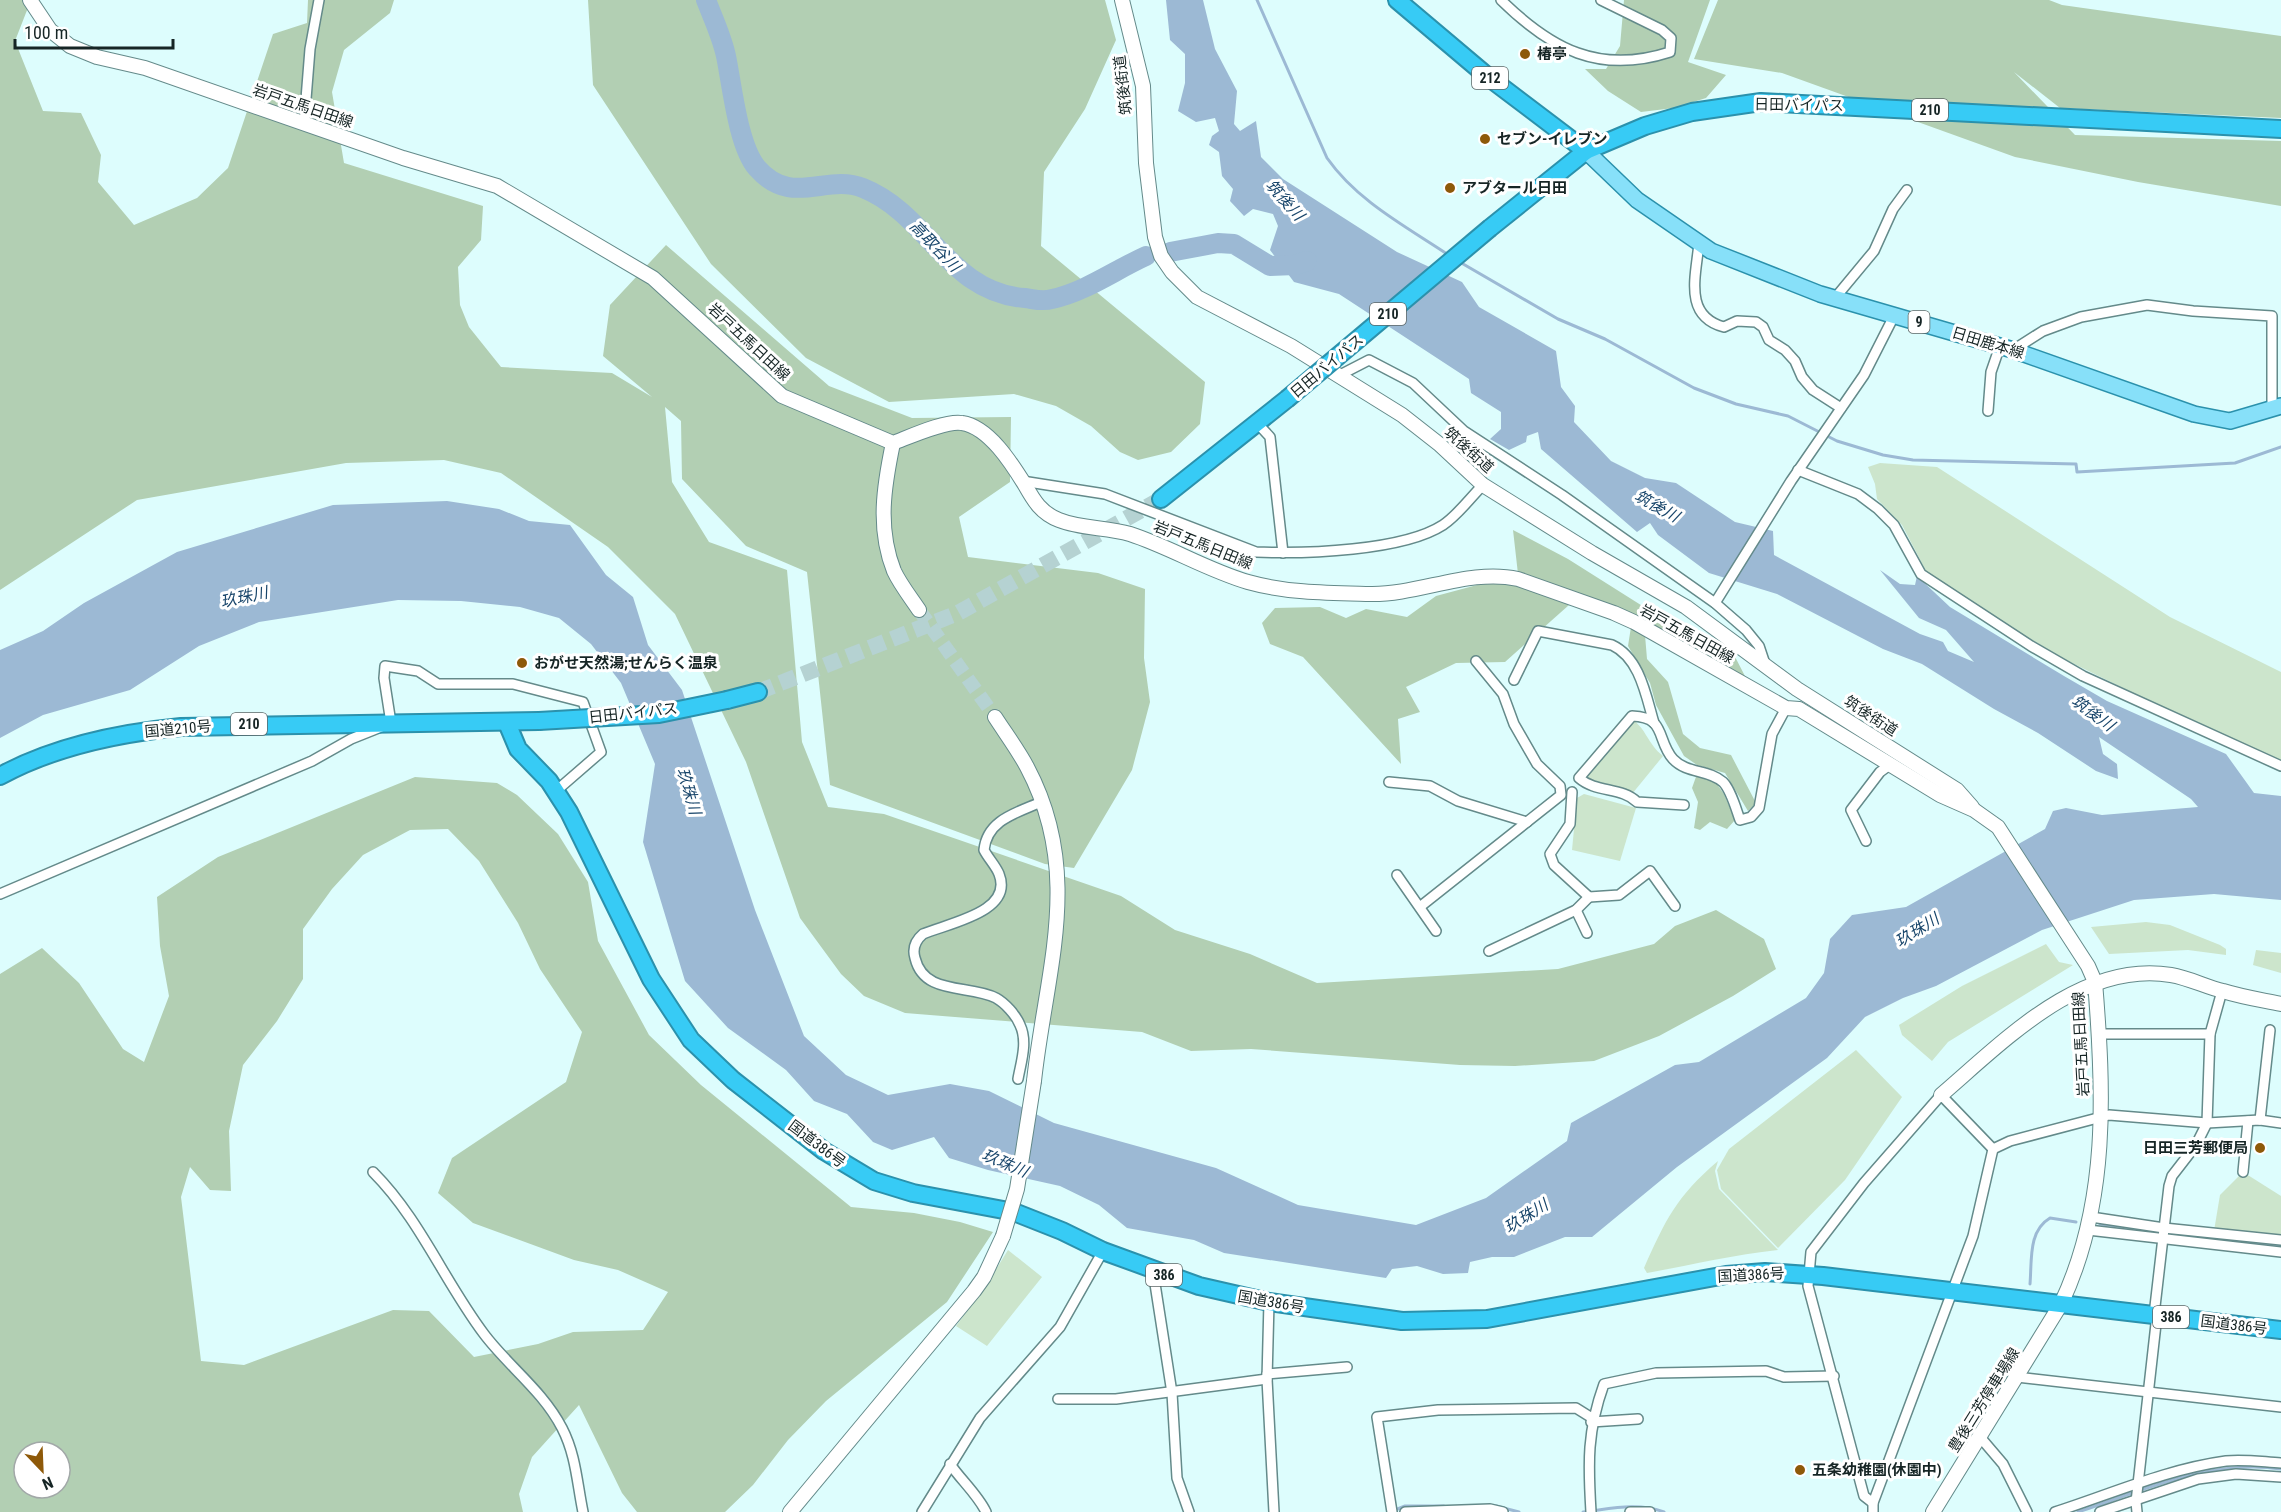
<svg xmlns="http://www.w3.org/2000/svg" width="2281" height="1512" font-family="'Roboto Condensed','Noto Sans JP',sans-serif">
<rect width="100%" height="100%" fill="#ddfdfd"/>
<!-- green -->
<g fill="#cce5cc">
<polygon points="1880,463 1937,467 2170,617 2281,672 2281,760 2174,713 2068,661 1957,596 1926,571 1902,525 1877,499 1875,484 1868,467"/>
<path d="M1632 719C1647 730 1647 743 1663 756L1632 794 1582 779Z"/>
<polygon points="1584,794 1636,808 1620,861 1572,850 1577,798"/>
<polygon points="2146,922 2170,925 2220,945 2226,949 2226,955 2188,950 2109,954 2091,927"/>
<polygon points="2046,944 2059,962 2073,965 1948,1042 1932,1061 1902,1035 1899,1025 1962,986"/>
<polygon points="2256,950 2281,953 2281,973 2253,965"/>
<polygon points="1856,1050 1902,1097 1845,1180 1778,1248 1721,1189 1717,1170 1729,1149"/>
<path d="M1718 1161 1715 1171 1719 1189 1778 1250C1733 1255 1691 1265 1647 1273L1644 1268C1666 1219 1676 1197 1718 1161Z"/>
<polygon points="2243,1172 2281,1196 2281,1237 2214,1231 2220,1195"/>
<polygon points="1008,1250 1042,1277 987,1346 956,1326 985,1287"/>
</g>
<!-- forest -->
<g fill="#b2cfb3" fill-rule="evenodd">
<polygon points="0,0 31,0 15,41 43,111 81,113 101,155 98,182 134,225 197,198 228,168 273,34 307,23 308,0 394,0 390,13 344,50 332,92 344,163 483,206 481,240 458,267 460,305 469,327 501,367 612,373 652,397 603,356 610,305 666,245 829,386 912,418 1011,417 1010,482 959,517 968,557 1098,573 1145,589 1144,658 1150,702 1132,770 1074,868 1045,864 830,785 807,572 746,546 682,479 681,421 665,407 672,482 709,542 787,570 802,742 828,807 884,814 1121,896 1175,930 1250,954 1317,983 1558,969 1654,944 1675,926 1716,910 1764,939 1776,969 1733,996 1659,1036 1594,1061 1515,1066 1460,1065 1251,1049 1191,1051 1142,1032 905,1013 864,996 841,974 800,918 746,762 675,614 608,547 501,473 444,460 346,463 137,500 0,590"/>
<polygon points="588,0 1105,0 1116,40 1085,109 1044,172 1041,246 1205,382 1200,424 1171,452 1138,460 1120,452 1091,426 1056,406 1014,394 889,402 806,358 711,264 593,85"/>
<polygon points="1624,0 1710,0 1688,62 1726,75 1706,98 1674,108 1641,112 1608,91 1585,69 1606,69 1620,46"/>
<polygon points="1718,0 2049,0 2062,5 2281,36 2281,118 2060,108 2014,72 2075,135 2281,141 2281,206 2138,182 2015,157 1782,73 1694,59"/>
<polygon points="1513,530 1568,559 1644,607 1730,647 1748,682 1578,597 1505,662 1456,663 1406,687 1420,712 1398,719 1401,764 1303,657 1270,644 1262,623 1275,608 1320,607 1346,618 1366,609 1407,617 1436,596 1518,574"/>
<polygon points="1631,627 1645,635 1647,659 1668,682 1683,734 1700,748 1731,755 1756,803 1748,811 1725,773 1697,765 1684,756 1656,705 1650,683 1628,646"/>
<polygon points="1697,774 1712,777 1724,794 1735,820 1727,829 1710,822 1700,830 1694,828 1698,802 1692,788"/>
<path d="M415 777 497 783 517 795 558 834 588 882 598 941 649 1035 701 1085 851 1207 914 1213 960 1222 993 1232 947 1302 826 1401 788 1440 753 1485 725 1512H637L622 1493 579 1405 532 1457 519 1494 523 1512H0V974L42 948 79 983 123 1049 144 1062 169 996 160 946 157 897 218 857ZM448 829 479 861 518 923 540 969 582 1032 566 1082 452 1158 438 1193 473 1223 574 1260 618 1270 668 1292 643 1330 573 1332 538 1344 474 1357 429 1311 393 1310 244 1365 201 1361 181 1197 190 1167 210 1190 231 1191 229 1131 243 1065 277 1021 303 979V929L332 889 363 855 410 830ZM24 1452H60V1488H24Z"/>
</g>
<!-- water -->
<polygon fill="#9cb9d4" points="1166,0 1203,0 1215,49 1237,91 1234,124 1240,131 1256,121 1261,157 1283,179 1397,252 1462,282 1479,307 1556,351 1561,387 1575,406 1574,422 1611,461 1645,478 1676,483 1735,522 1773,531 1774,555 1920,634 1943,642 1948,651 1974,662 1946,630 1919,618 1880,570 1900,584 1915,585 1917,576 1950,607 2064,676 2107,701 2226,754 2254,793 2281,796 2281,900 2214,894 2134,900 2042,930 1936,986 1903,998 1865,1017 1827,1058 1677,1167 1592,1237 1565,1237 1514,1257 1492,1257 1470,1262 1468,1273 1443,1274 1417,1266 1392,1269 1386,1278 1224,1253 1194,1240 1127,1228 1099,1205 1060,1186 988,1170 949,1158 934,1137 892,1150 873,1142 847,1114 814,1101 786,1070 728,1028 685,981 643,842 655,764 621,683 591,644 559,618 520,607 461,601 398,600 259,622 199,646 130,690 43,715 0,738 0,650 43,631 84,603 177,552 333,505 447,501 499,509 529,521 570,525 606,575 633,597 648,645 682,690 755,910 804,1036 846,1075 888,1095 950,1084 989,1091 1054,1123 1216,1168 1298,1205 1416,1225 1486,1198 1567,1141 1571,1123 1675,1065 1699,1062 1806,998 1824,973 1830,939 1852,915 1906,907 2045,829 2053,811 2066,808 2102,815 2198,807 2191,799 2099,737 2103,754 2117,764 2118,779 2096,771 2038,733 1994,709 1922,664 1883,649 1777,594 1709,573 1658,535 1650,523 1637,532 1541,449 1538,432 1527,436 1526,442 1509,450 1490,439 1501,429 1501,412 1471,393 1469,379 1339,294 1294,282 1270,250 1278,226 1273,214 1253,209 1244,216 1230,201 1233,189 1222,176 1219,152 1209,145 1212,136 1219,131 1215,118 1196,122 1178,111 1185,83 1185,54 1170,40"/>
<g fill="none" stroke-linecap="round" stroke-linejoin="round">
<!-- stream -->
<g stroke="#9cb9d4" stroke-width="3">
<path d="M1257 0 1327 158C1358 202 1407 227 1450 256"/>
<polyline points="1458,261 1558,319 1605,339 1694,388 1736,404 1788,416 1837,441 1883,455 1913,460 2076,464 2077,472 2235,463 2281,447"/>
<polyline points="2100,1224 2281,1246"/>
<path d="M2030 1284C2032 1260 2028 1231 2050 1218L2076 1222"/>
<polyline points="1496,1506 1519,1512"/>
<polyline points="1395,1510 1405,1506 1444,1506"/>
<path d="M1583 1512C1610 1509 1637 1502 1664 1512"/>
<path d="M2078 1512C2144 1490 2210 1459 2281 1469"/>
</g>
<!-- river -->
<g stroke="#9cb9d4" stroke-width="20">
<path d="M706 0C713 18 722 37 726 56 732 85 738 146 757 168 792 208 826 173 863 188 928 214 949 293 1025 298 1034 299 1042 302 1052 299 1085 292 1115 270 1146 256"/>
<polyline points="1170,252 1218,243 1234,244 1270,266 1295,265 1307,261"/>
</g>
<!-- secondary-tunnel -->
<polyline stroke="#b5d2d2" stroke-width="14" stroke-dasharray="14 7" stroke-linecap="butt" points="919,610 995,717"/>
<!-- highway-tunnel -->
<polyline stroke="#b5d2d2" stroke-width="16" stroke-dasharray="16 8" stroke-linecap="butt" points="758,692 958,613 1161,499"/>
<!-- street casing -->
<g stroke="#648a8a" stroke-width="12">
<g id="street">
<path d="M1501 0C1551 49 1599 75 1670 52L1671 38 1662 30 1601 0"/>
<polyline points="304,124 310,49 319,0"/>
<path d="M1699 243C1696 276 1683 316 1724 327L1737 321 1756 322 1763 327 1769 340 1785 350 1795 361 1802 377 1813 390 1841 408"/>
<polyline points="1835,298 1874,251 1893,209 1907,190"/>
<polyline points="2013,350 2043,331 2081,317 2147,305 2193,311 2272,316 2272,409"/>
<polyline points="1338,376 1369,360 1413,383 1464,431 1562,495 1715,603 1746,630 1759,646 1765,664"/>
<polyline points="1988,411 1991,372 2000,346"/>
<polyline points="1258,424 1270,437 1283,553"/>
<polyline points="1798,470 1858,494 1878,509 1894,525 1921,574 2031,646 2083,676 2281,766"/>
<path d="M1022 481 1105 494 1256 552C1305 554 1403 551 1443 525 1458 515 1470 498 1483 485"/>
<polyline points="1715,603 1791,481 1864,375 1894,316"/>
<path d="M1514 680 1538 631 1612 645C1640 658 1646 696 1654 723"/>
<polyline points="1389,782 1430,786 1458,801 1527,822"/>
<polyline points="1572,792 1570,824 1550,854 1554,865 1589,897 1619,895 1650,871 1675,906"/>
<path d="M1684 805 1637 802C1622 787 1596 793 1579 778L1632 716C1667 717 1656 740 1673 759 1687 774 1708 769 1723 782 1731 790 1736 809 1740 820L1751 817 1759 808 1772 734 1786 708"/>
<polyline points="1866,841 1851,810 1880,772 1891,764"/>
<polyline points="1397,875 1436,931"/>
<polyline points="0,894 312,761 351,739 391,723 384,678 385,666 418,671 438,684 513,684 583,702 601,752 556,791"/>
<polyline points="1421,906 1561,795 1560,786 1537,764 1514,724 1503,694 1476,661"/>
<polyline points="1576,910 1587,933"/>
<polyline points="1489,951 1576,910 1589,897"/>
<polyline points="2098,1034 2210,1034"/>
<path d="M1018 1079C1021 1062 1028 1042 1020 1025 1016 1015 1005 1003 996 998 969 984 924 996 915 958 912 948 916 940 923 934 949 923 1014 912 999 874 996 866 988 858 984 850 987 820 1016 813 1041 802"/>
<polyline points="2260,1120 2270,1030"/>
<polyline points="1993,1149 2010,1141 2109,1115 2207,1123 2260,1120 2281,1123"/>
<path d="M373 1172C420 1219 444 1281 484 1334 508 1366 543 1391 562 1428 576 1455 577 1483 583 1512"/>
<polyline points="2243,1172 2248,1121"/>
<polyline points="2091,1217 2164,1228 2281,1240"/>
<polyline points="2088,1230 2281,1252"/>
<polyline points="1153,1271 1172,1393 1177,1478 1189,1512"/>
<polyline points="1269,1302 1267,1379 1274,1512"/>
<polyline points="2154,1315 2169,1186 2172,1176 2196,1145 2207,1123 2210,1034 2222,991"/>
<polyline points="1267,1374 1347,1367"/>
<polyline points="2017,1377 2281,1407"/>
<polyline points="1058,1399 1116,1399 1267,1379"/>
<polyline points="1591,1422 1638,1419"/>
<polyline points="1980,1437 2003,1464 2027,1512"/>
<path d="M950 1464C961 1480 978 1495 986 1512"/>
<polyline points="1873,1503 1864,1496 1808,1286 1811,1252 1864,1183 1941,1095 1993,1149"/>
<polyline points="922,1512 980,1418 1060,1327 1103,1251"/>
<polyline points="1392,1512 1377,1417 1438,1410 1576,1408 1592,1418"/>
<polyline points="1405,1512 1490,1509 1503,1512"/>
<path d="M1591 1512C1588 1463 1587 1431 1604 1384L1656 1373 1766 1371 1784 1377 1834 1376"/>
<polyline points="1630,1512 1650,1512"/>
<polyline points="1873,1512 1873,1503 1973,1236 1993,1149"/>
<path d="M2055 1512C2111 1494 2167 1469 2226 1461 2244 1459 2263 1462 2281 1463"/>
<polyline points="2100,1512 2198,1479 2236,1474 2281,1477"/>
<polyline points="2137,1512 2136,1502 2157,1315"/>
</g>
</g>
<!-- secondary casing -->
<g stroke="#648a8a" stroke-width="16">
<g id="secondary">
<path d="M30 0 50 30 70 46 97 57 145 68 403 158 497 186 653 278 782 396 893 443C909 437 946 420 962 423 989 427 1012 464 1025 485 1034 501 1041 513 1059 520 1081 529 1107 527 1130 534 1170 547 1207 570 1248 582 1287 593 1329 593 1370 594 1419 595 1470 568 1518 579L1614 613 1634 622 1786 708 1799 709 1940 795 1974 810 1998 827 2088 966 2095 982C2104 1091 2109 1203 2061 1304L1933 1512"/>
<polyline points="1122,0 1143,86 1146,163 1155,237 1161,256 1172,272 1197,297 1291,346 1402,415 1439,444 1483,485 1592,553 1686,607 1797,689 1957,790 1972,807"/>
<path d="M893 443C884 486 877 528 894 571 900 584 911 598 919 610"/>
<path d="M995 717C1006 734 1018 750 1027 767 1084 874 1046 970 1034 1081"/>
<path d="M1941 1095C2003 1042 2081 960 2171 975 2189 978 2206 987 2223 991 2242 997 2262 1000 2281 1004"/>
<polyline points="790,1512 974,1291 984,1277 1003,1236"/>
</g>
</g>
<!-- primary casing -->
<g stroke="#2b91ac" stroke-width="18">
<polyline id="primary" points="1586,151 1637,200 1711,251 1820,294 2013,350 2194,414 2230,421 2281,406"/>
</g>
<!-- highway casing -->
<g stroke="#2b91ac" stroke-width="20">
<g id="highway">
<polyline points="1397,0 1487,76 1586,151"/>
<polyline points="1490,228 1586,151 1645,126 1692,112 1761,102 2281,129"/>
<polyline points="1161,499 1287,399"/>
<polyline points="727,700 758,692"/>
<polyline points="507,723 518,749 549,781 569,812 651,979 691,1040 733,1080 824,1151 874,1181 913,1193 1014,1212 1062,1231 1103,1251 1199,1286 1269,1302 1402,1321 1487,1319 1726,1275 1765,1272 1823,1276 2281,1330"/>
<path d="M0 776C55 746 119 733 181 727L539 721"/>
</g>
</g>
<!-- street -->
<use href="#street" stroke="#fff" stroke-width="9"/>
<!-- secondary -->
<use href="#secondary" stroke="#fff" stroke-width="14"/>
<!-- primary -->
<use href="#primary" stroke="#87e0f9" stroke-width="15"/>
<!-- highway -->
<use href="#highway" stroke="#37cbf5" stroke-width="16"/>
<!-- secondary-bridge casing -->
<g stroke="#648a8a" stroke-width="16" stroke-linecap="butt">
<polyline id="secondary-bridge" points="1003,1236 1017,1189 1034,1081"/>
</g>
<!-- highway-bridge casing -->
<g stroke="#2b91ac" stroke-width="20" stroke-linecap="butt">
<g id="highway-bridge">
<polyline points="1287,399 1490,228"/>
<polyline points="539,721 659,714 727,700"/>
</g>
</g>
<!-- secondary-bridge -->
<use href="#secondary-bridge" stroke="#fff" stroke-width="14"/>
<!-- highway-bridge -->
<use href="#highway-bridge" stroke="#37cbf5" stroke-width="16"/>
</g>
<!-- markers -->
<g fill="#8e5909" stroke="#fff" stroke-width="2">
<circle cx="1525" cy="54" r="6"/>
<circle cx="1485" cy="139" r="6"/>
<circle cx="1450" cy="188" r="6"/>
<circle cx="522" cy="663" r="6"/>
<circle cx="2260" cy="1148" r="6"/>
<circle cx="1800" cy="1470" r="6"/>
</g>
<g text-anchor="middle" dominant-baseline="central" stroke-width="6" stroke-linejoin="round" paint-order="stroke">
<!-- shield labels -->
<g fill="#fff" stroke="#5c6666" stroke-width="1.5">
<rect x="1472" y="67" width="36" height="22" rx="4.5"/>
<rect x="1912" y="99" width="36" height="22" rx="4.5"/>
<rect x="1370" y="303" width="36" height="22" rx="4.5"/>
<rect x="1908.5" y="311" width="21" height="22" rx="4.5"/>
<rect x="231" y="713" width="36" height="22" rx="4.5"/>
<rect x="1146" y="1264" width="36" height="22" rx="4.5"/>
<rect x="2153" y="1306" width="36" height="22" rx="4.5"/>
</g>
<g font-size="14" font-weight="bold" fill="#162525">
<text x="1490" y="78">212</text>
<text x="1930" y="110">210</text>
<text x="1388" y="314">210</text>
<text x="1919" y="322">9</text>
<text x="249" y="724">210</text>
<text x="1164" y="1275">386</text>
<text x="2171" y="1317">386</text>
</g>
<!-- poi labels -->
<g font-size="15" font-weight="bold" fill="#162525" stroke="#fff" text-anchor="start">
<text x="1537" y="54">椿亭</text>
<text x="1497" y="139">セブン-イレブン</text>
<text x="1462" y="188">アブタール日田</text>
<text x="534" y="663">おがせ天然湯;せんらく温泉</text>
<text x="2248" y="1148" text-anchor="end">日田三芳郵便局</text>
<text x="1812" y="1470">五条幼稚園(休園中)</text>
</g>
<!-- street labels -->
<g font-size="15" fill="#162525" stroke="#fff">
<text transform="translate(1123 85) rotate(-97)">筑後街道</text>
<text transform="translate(1799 105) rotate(1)">日田バイパス</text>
<text transform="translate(303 106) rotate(19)">岩戸五馬日田線</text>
<text transform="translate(749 342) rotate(43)">岩戸五馬日田線</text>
<text transform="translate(1988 343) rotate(17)">日田鹿本線</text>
<text transform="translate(1327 366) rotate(-40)">日田バイパス</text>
<text transform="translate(1469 450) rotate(42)">筑後街道</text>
<text transform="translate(1203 545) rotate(22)">岩戸五馬日田線</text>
<text transform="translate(1687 634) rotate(29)">岩戸五馬日田線</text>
<text transform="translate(633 713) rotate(-6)">日田バイパス</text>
<text transform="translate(1871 716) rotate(33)">筑後街道</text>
<text transform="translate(178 729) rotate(-5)">国道210号</text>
<text transform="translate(2081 1044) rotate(-93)">岩戸五馬日田線</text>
<text transform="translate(817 1144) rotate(37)">国道386号</text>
<text transform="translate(1751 1275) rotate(-3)">国道386号</text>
<text transform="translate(1271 1302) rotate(10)">国道386号</text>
<text transform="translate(2234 1325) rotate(7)">国道386号</text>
<text transform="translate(1984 1400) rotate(-58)">豊後三芳停車場線</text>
</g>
<!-- water labels -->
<g font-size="16" font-style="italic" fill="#19466b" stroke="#fff">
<text transform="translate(1285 200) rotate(48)">筑後川</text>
<text transform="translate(935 246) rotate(46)">高取谷川</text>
<text transform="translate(1657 506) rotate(29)">筑後川</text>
<text transform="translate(244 597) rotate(-12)">玖珠川</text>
<text transform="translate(2093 713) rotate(36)">筑後川</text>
<text transform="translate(689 791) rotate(74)">玖珠川</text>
<text transform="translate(1917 930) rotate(-32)">玖珠川</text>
<text transform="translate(1005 1163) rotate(23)">玖珠川</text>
<text transform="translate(1526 1216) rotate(-32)">玖珠川</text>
</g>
</g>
<!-- north arrow -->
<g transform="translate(42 1470) rotate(157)"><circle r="28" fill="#ffffff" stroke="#a2a8a8" stroke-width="1.5"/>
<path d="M0-4.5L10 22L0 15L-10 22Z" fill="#8e5909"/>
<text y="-9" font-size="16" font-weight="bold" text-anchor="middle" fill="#162525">N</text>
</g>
<!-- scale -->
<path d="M15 39v9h158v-9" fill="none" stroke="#162525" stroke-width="3"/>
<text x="24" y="39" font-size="18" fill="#162525" stroke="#ffffff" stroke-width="4.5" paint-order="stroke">100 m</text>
</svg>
